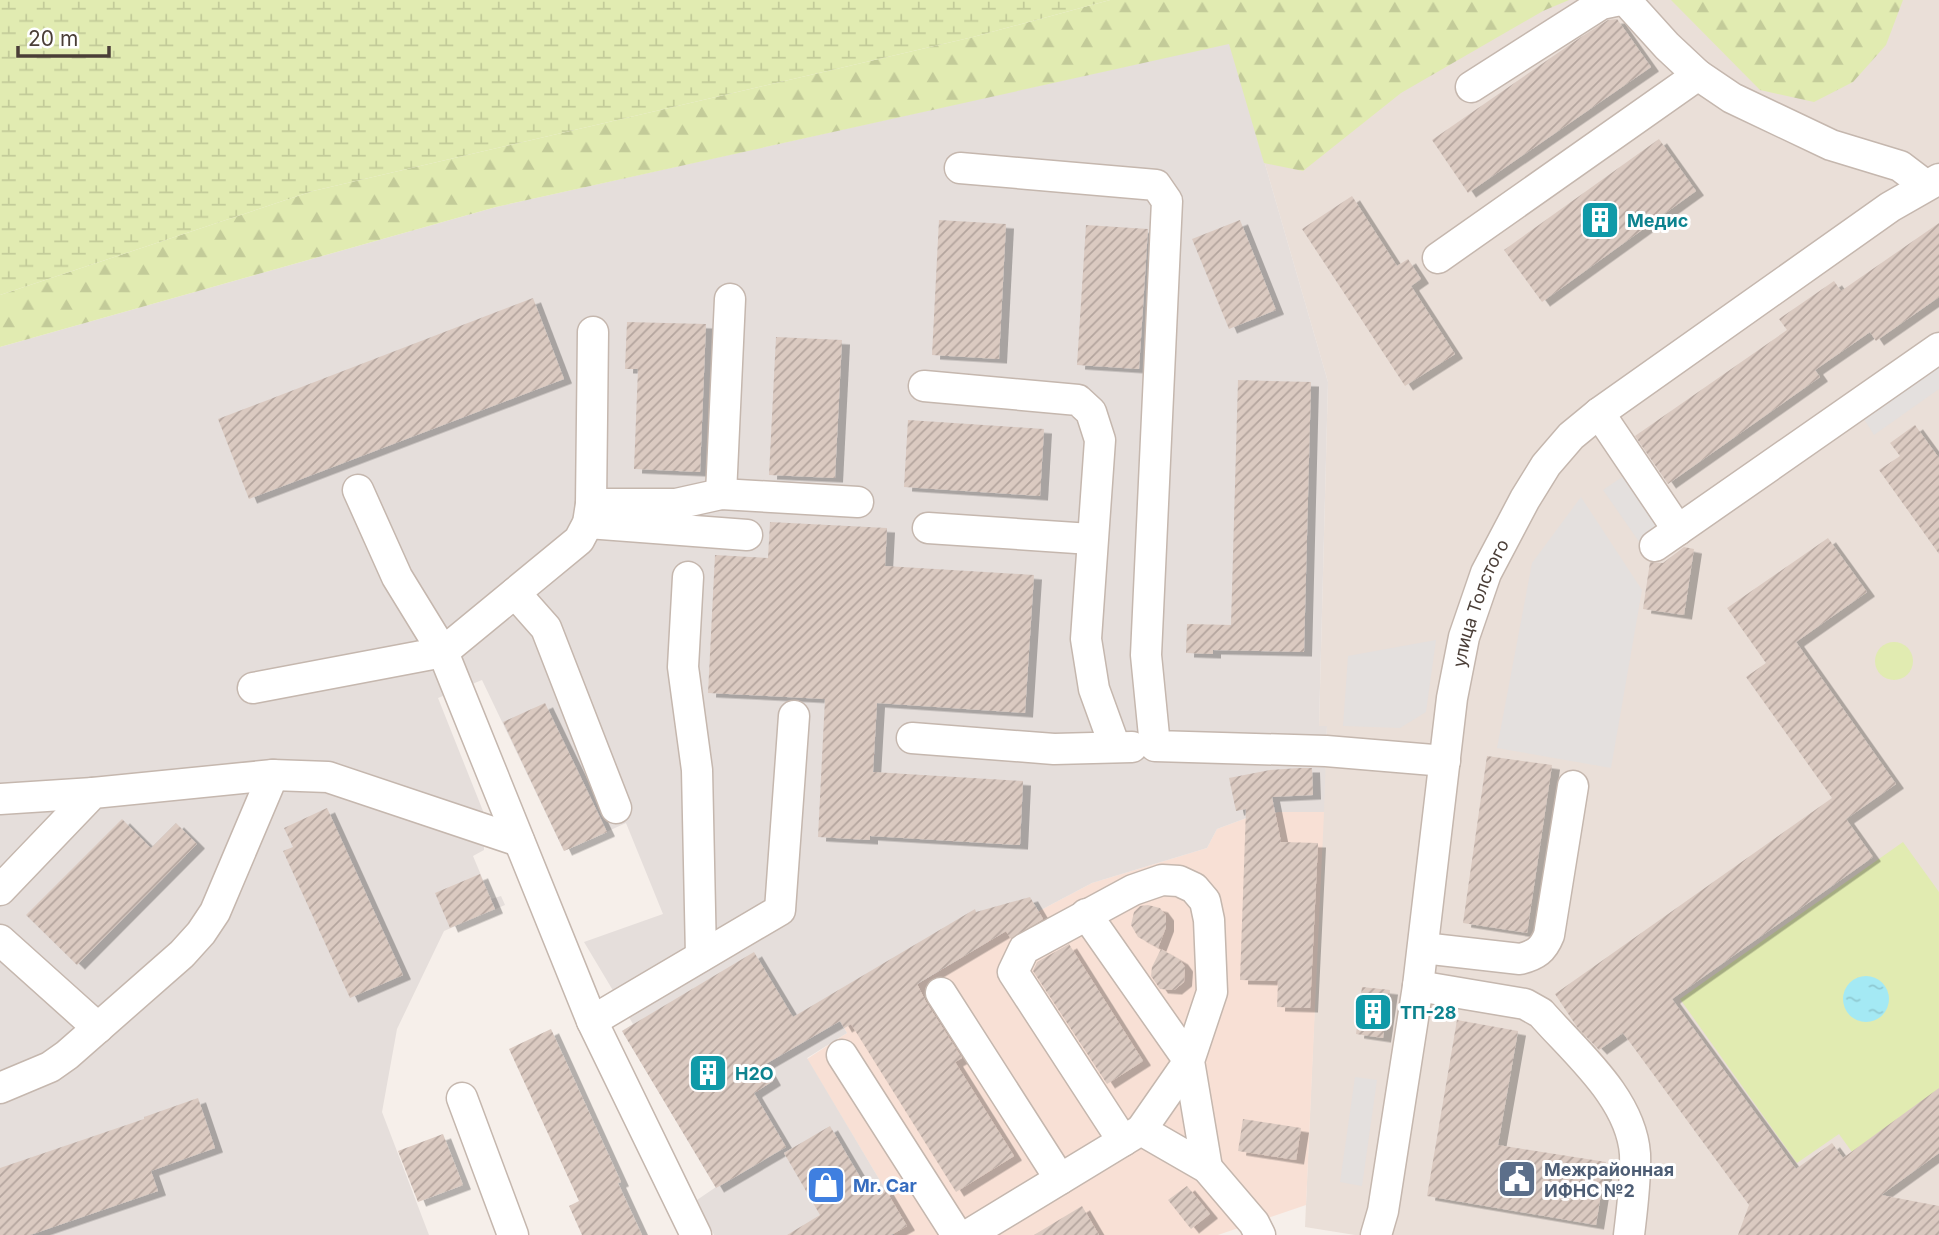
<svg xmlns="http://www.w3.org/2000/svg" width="1939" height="1235" font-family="Inter,sans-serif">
<defs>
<pattern id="forest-firs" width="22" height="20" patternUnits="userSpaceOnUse" patternTransform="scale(1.75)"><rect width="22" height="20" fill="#e1ebb1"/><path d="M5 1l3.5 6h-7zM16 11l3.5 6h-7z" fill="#c3cb99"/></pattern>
<pattern id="wetland-marsh" width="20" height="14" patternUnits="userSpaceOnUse" patternTransform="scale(1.75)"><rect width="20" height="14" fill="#e1ebb1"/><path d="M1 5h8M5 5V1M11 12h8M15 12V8" fill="none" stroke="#c3cb99"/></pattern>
<pattern id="water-ripples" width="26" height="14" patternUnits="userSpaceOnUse" patternTransform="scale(1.75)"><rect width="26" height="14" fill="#a4e9f4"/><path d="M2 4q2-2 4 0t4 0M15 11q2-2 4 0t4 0" fill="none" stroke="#8fc9d2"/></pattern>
<pattern id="building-hatch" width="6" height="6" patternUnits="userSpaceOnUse" patternTransform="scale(1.75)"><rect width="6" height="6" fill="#dbcac1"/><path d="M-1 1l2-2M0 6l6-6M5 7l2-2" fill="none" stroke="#b4a59e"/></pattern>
<filter id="shadow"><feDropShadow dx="8" dy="4.5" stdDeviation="0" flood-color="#0004"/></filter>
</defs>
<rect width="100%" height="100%" fill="#f6efea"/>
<!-- residential -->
<polygon fill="#eadfd8" points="1388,0 1939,0 1939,1235 1355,1235 1305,1227 1327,727 1319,727 1328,382 1230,43"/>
<!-- commercial -->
<polygon fill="#f8e0d5" points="1278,812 1324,812 1306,1205 1218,1235 894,1235 872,1196 885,1189 807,1059 847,1033 844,1028 1039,911 1092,883 1207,848 1217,829 1249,817"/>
<!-- industrial -->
<polygon fill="#e5dedb" points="1230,43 1328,382 1319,726 1327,726 1324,812 1278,812 1249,817 1217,829 1207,848 1092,883 1039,911 844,1028 847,1033 807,1058 885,1189 872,1197 894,1235 714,1235 697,1200 716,1187 622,1031 633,1024 584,942 663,914 626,823 564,851 482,680 438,698 483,811 484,850 473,856 491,899 501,896 505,905 444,931 397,1029 382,1112 429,1235 0,1235 0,347 496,207"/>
<!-- green -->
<g fill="#e1ebb1">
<circle cx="1894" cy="661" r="19"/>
<polygon points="1903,842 1939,892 1939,1090 1852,1152 1839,1134 1797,1163 1680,999"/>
</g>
<!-- forest -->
<g fill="url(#forest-firs)">
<polygon points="1110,0 1569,0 1543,11 1401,93 1303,171 1264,163 1229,44 496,207 0,347 0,295 313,191 973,37"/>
<polygon points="1671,0 1903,0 1886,45 1853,82 1814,102 1760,90"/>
</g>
<!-- wetland -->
<polygon fill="url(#wetland-marsh)" points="0,0 1110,0 973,37 313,191 0,295"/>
<!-- parking -->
<g fill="#e4e0de">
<polygon points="1939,366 1939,389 1874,435 1864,419"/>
<polygon points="1625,475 1671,541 1649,556 1603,490"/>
<polygon points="1581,497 1642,590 1611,768 1497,748 1532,563"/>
<polygon points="1436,640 1426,712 1400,728 1343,726 1348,656"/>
<polygon points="1355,1077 1377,1080 1362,1186 1340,1182"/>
</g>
<!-- water -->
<circle fill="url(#water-ripples)" cx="1866" cy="999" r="23"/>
<!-- building -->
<g fill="url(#building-hatch)" filter="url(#shadow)">
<polygon points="1617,19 1651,67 1468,193 1432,140 1581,37 1608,20"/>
<polygon points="1659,139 1696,191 1542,302 1504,250"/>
<polygon points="1352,196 1397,266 1408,259 1421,279 1411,286 1455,354 1405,386 1302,229"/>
<polygon points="939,220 1006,224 999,359 932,355"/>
<polygon points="1240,220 1276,310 1229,329 1192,239"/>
<polygon points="1939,223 1939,297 1876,341 1870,332 1815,370 1820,377 1668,484 1635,436 1787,330 1779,319 1834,281 1841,291"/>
<polygon points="1086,225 1148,229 1139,369 1077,365"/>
<polygon points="533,298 564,379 249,499 218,419"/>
<polygon points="627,322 706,324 700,472 634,469 638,369 625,369"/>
<polygon points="776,337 842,340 835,478 769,475"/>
<polygon points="1238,380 1311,382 1304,652 1213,650 1213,654 1186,653 1187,624 1231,625"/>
<polygon points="908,420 1044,429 1040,496 904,487"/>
<polygon points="1915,425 1939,458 1939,554 1879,470 1900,456 1890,443"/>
<polygon points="770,522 887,528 885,566 1034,575 1025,713 877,703 873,772 1023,781 1020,845 870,836 870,840 818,837 825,699 708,693 715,555 768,558"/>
<polygon points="1828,538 1867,592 1796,642 1896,784 1846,819 1873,857 1672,999 1796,1169 1832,1143 1843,1158 1939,1088 1939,1153 1881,1195 1939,1206 1939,1235 1738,1235 1749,1205 1623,1033 1599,1050 1577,1027 1555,994 1832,798 1746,677 1766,663 1727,608"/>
<polygon points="1684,547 1694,549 1684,615 1643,609 1650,562 1663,563"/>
<polygon points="545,703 607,832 564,851 503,722"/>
<polygon points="1487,756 1552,765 1527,933 1463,923"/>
<polygon points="1299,768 1312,768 1313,795 1272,797 1281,842 1318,843 1310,1008 1277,1007 1278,981 1240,980 1246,809 1236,811 1229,778 1270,770"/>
<polygon points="327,808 403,975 350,998 283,851 293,847 284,828"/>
<polygon points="122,819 151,848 176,823 197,844 77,965 26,915"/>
<polygon points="480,874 495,909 450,928 435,893"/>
<polygon points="1030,897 1043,919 1011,939 1006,931 917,984 926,1002 962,1058 955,1062 1014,1156 956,1192 851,1024 844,1028 840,1021 764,1065 773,1081 754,1093 786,1147 716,1188 622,1031 754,952 793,1017 975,909 976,912"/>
<polygon points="1148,905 1160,908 1166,916 1166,927 1158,948 1138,937 1131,925 1134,912 1140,906"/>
<polygon points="1069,944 1143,1061 1107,1084 1033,971 1037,962"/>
<polygon points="1161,949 1180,960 1185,967 1184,982 1174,990 1160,989 1151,976 1152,967"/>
<polygon points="1362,987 1390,990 1383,1038 1356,1034"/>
<polygon points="1457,1020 1518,1031 1498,1145 1606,1162 1596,1225 1427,1196"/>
<polygon points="551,1029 621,1182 618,1183 642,1235 582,1235 569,1206 579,1201 509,1049"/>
<polygon points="198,1098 215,1148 151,1171 158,1191 30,1235 0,1235 0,1168 144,1119 144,1117"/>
<polygon points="1243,1119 1301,1128 1296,1160 1238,1151"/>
<polygon points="830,1126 863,1182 880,1192 885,1189 907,1226 891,1235 787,1235 820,1215 784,1153"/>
<polygon points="443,1134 463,1185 418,1202 398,1151"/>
<polygon points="1187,1186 1210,1214 1191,1229 1168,1200"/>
<polygon points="1082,1206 1099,1235 1034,1235"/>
</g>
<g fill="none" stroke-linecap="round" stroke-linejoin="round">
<!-- minor casing -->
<g stroke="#c5b7ae" stroke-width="33">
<g id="minor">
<polyline points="1471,87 1601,4 1620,0 1628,3 1667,46 1698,75 1732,98 1831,145 1900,166 1925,185"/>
<polyline points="960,168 1156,185 1167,201 1146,655 1155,746 1326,751 1445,761"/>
<polyline points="1438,258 1698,75"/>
<polyline points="593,332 591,504 588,523 579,540 443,652 592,1021 696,1235"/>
<polyline points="924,386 1078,400 1091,412 1100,440 1086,639 1094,689 1115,747"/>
<polyline points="1599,413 1678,530"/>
<polyline points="721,494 730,299"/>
<polyline points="591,504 676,504 721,494 858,502"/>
<polyline points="588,523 747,535"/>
<polyline points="928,528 1091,539"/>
<polyline points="1655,546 1939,348"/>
<polyline points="688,577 683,667 697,770 701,956"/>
<polyline points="515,593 546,628 616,808"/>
<polyline points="253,688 443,652 397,577 358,490"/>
<polyline points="912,738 1054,749 1132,747"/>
<polyline points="0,799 93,793"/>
<polyline points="0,890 93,793 273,775 328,777 519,841"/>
<polyline points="1086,914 1189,1061 1141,1130"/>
<polyline points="0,940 98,1028"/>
<path d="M1423 948 1520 959C1536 955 1543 950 1549 935L1573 786"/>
<path d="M1418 986 1525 1004 1541 1013C1576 1053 1631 1098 1635 1154 1636 1181 1632 1209 1629 1235"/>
<polyline points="941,993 1060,1179"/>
<polyline points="592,1021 780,910 794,716"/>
<polyline points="842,1055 957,1235"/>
<polyline points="0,1088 50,1067 67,1055 182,954 201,933 215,912 273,775"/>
<polyline points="462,1098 513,1235"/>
<polyline points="1123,1141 1013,972 1024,949 1133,890 1162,880 1179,881 1194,888 1205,901 1209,920 1212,992 1189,1061 1207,1168"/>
<polyline points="968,1235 1141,1130 1207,1168 1254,1223 1260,1235"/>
<path id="s1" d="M1376 1235 1383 1211 1418 986 1452 698 1464 637 1486 573 1525 499 1546 465 1571 436 1599 413 1890 207 1939 179"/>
</g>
</g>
<!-- minor -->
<use href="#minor" stroke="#fff" stroke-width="30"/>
</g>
<!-- icons -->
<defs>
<g id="building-square" transform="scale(2.0125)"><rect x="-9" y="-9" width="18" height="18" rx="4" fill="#0f9aa8" stroke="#fff"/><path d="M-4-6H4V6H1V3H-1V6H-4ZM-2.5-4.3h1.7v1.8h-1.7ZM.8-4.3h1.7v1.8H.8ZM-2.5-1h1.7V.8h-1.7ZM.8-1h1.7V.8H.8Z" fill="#fff"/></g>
<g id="civic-square" transform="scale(2.0125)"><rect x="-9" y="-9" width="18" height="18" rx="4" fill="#5c6f8a" stroke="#fff"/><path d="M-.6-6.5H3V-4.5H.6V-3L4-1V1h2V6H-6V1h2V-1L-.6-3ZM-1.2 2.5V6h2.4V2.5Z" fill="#fff"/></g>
<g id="shop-square" transform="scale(2.0125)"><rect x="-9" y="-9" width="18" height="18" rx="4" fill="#3f7fe0" stroke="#fff"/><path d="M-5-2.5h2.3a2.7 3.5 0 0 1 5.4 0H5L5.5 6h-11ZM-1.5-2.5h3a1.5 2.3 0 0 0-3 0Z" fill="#fff"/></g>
</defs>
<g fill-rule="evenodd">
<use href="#building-square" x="1600" y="220"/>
<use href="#building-square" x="1373" y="1012"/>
<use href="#building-square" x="708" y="1073"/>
<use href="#civic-square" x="1517" y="1179"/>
<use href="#shop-square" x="826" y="1185"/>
</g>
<g text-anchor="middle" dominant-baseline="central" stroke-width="6" stroke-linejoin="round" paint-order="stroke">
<!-- culture labels -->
<g font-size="18" font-weight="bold" fill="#0d838f" stroke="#fff" text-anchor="start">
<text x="1627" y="220">Медис</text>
<text x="1400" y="1012">ТП-28</text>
<text x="735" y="1073">Н2О</text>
</g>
<!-- street labels -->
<g font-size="18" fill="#4a3e37" stroke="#fff">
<text stroke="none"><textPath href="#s1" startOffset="642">улица Толстого</textPath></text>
</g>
<!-- service labels -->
<g font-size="18" font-weight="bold" fill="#4e5e75" stroke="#fff" text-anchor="start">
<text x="1544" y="1169">Межрайонная<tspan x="1544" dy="21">ИФНС №2</tspan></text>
</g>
<!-- shop labels -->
<g font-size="18" font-weight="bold" fill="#366cbe" stroke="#fff" text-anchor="start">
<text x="853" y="1185">Mr. Car</text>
</g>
</g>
<!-- scale -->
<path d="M18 46v10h91v-10" fill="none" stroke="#4a3e37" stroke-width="3.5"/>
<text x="28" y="46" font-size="21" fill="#4a3e37" stroke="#ffffff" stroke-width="5" paint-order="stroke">20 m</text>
</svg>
